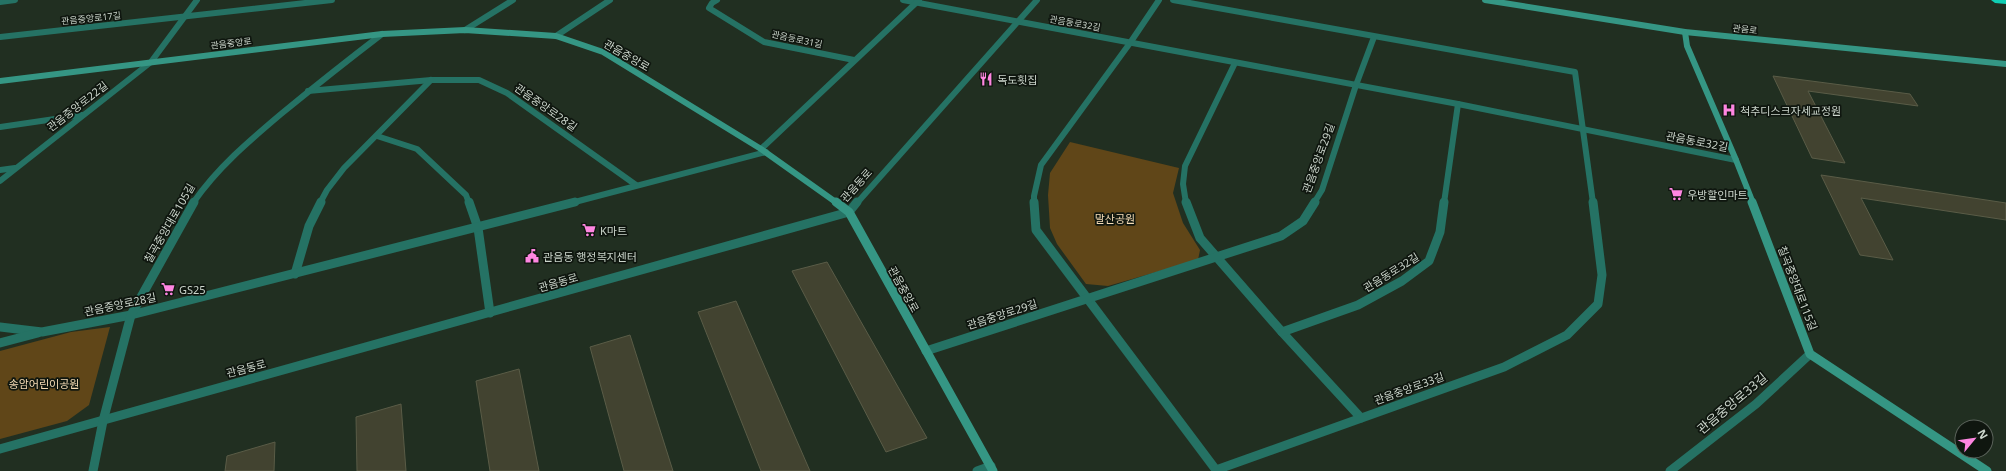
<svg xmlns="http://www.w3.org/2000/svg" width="2006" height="471" font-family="'Noto Sans','Noto Sans KR',sans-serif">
<rect width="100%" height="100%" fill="#212f21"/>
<!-- green -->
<g fill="#604618">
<polygon points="1070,142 1179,168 1173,193 1183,223 1200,250 1198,260 1108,286 1086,284 1057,244 1050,228 1048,195 1050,173"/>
<polygon points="110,327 89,405 67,421 0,439 0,351 71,332"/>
</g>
<!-- building -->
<g fill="#424330" stroke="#5a5c47">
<polygon points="1773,76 1910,94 1918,106 1808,91 1845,163 1812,158"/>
<polygon points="1821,175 2006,203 2006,220 1861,198 1893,260 1860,255"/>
<polygon points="827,262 927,438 886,452 792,271"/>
<polygon points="736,301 810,471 761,471 698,312"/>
<polygon points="630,335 673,471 624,471 590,347"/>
<polygon points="519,369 539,471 490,471 476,381"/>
<polygon points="401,404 406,471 357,471 356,417"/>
<polygon points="275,442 274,471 225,471 227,456"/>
</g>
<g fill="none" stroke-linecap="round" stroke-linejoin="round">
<!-- street-far1 -->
<g stroke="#257264" stroke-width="6">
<polyline points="717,0 712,3 709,8 764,42 854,60"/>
<polyline points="903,0 1458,104 1736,160"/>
<polyline points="1173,0 1575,72 1593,203"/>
<polyline points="0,2 15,0"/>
<polyline points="465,30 513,0"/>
<polyline points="556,36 610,0"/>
<polyline points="0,37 332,0"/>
<polyline points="308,91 431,80 479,80 507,93 636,185"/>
<polyline points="0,127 82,115"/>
<polyline points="377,136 417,149 466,195 469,203"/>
<polyline points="761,149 919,0"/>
<polyline points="0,170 15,168"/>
<polyline points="0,181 151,62 197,0"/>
<path d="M193 203C217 168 249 141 281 114 314 87 348 60 382 34"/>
<polyline points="320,203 327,190 344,168 431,80"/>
<polyline points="571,203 766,152"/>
<polyline points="857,203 1037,0"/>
<polyline points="1034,203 1034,196 1041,165 1130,43 1159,0"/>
<polyline points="1186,203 1183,184 1185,166 1235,63"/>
<polyline points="1314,203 1322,190 1356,85 1374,37"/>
<polyline points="1444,203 1458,104"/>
</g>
<!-- street -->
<g stroke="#257264" stroke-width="9">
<polyline points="469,202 478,228 490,313"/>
<polyline points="1034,202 1036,230 1216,470"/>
<polyline points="1186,202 1200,238 1282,332 1361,418"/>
<polyline points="295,274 309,226 321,202"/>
<polyline points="0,327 42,332 131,315 575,202"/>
<polyline points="1282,332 1358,305 1402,281 1429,261 1440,232 1444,202"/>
<polyline points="0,343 38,333"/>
<polyline points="926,351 1281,236 1303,221 1315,202"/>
<polyline points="0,449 849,212 857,202"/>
<polyline points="1216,470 1504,367 1567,335 1598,304 1602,275 1593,202"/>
<polyline points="93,471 103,421 131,315 194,202"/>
<polyline points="977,471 991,466"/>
<polyline points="1670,471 1756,404 1810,354"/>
</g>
<!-- secondary-far1 -->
<g stroke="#359684" stroke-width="6">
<polyline points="1485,0 1685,32 2006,64"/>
<polyline points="1685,32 1687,46 1736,160 1753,203"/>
<polyline points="0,81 382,34 465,30 556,36 603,52 761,149 837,203"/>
</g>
<!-- secondary -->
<g stroke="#359684" stroke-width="9">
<polyline points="836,202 849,212 993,471"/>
<polyline points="1752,202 1810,354 1987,471"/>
</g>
<!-- highway -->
<polygon fill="#10ceb3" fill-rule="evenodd" points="1991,0 2006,0 2006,4 1995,3"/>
</g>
<!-- icons -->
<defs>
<g id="restaurant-bare" transform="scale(1.08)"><path d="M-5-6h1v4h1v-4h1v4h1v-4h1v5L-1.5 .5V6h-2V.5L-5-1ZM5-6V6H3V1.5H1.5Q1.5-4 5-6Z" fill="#fe86e1" stroke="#0f160f" stroke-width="2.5" paint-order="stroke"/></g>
<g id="hospital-bare" transform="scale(1.08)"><path d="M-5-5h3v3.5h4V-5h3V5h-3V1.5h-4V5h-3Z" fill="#fe86e1" stroke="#0f160f" stroke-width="2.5" paint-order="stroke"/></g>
<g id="supermarket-bare" transform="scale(1.08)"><path d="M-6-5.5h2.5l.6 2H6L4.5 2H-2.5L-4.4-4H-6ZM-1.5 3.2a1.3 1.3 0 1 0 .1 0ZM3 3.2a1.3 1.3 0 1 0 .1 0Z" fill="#fe86e1" stroke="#0f160f" stroke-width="2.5" paint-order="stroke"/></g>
<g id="civic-bare" transform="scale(1.08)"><path d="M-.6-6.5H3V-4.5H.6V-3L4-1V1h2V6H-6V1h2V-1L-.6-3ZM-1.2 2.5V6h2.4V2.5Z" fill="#fe86e1" stroke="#0f160f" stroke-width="2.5" paint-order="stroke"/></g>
</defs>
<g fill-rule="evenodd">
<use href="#restaurant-bare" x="986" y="79"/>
<use href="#hospital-bare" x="1729" y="110"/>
<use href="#supermarket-bare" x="1676" y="194"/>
<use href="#supermarket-bare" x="589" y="230"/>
<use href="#civic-bare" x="532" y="256"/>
<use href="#supermarket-bare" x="168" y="289"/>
</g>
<g text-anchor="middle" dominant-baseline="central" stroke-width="3.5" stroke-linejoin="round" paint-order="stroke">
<!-- far-street labels -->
<g font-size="9" fill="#cbd5cb" stroke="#0f160f">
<text transform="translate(91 18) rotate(-6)">관음중앙로17길</text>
<text transform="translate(1075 23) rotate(10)">관음동로32길</text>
<text transform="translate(1745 29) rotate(6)">관음로</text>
<text transform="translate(797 39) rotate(12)">관음동로31길</text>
<text transform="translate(231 43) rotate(-7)">관음중앙로</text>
</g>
<!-- street labels -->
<g font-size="11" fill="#cbd5cb" stroke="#0f160f">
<text transform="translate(627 55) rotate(30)">관음중앙로</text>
<text transform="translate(77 106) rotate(-38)">관음중앙로22길</text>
<text transform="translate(546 107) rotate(35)">관음중앙로28길</text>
<text transform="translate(1697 141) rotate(11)">관음동로32길</text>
<text transform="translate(1318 158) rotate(-70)">관음중앙로29길</text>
<text transform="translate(856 185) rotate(-48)">관음동로</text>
<text transform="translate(169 223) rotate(-60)">칠곡중앙대로105길</text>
<text transform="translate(1391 272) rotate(-32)">관음동로32길</text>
<text transform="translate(558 282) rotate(-16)">관음동로</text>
<text transform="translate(1798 288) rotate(69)">칠곡중앙대로115길</text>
<text transform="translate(904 289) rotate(61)">관음중앙로</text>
<text transform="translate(120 304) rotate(-12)">관음중앙로28길</text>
<text transform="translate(1002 314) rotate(-18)">관음중앙로29길</text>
<text transform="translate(246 368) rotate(-15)">관음동로</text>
<text transform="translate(1409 388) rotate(-20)">관음중앙로33길</text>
</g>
<!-- poi labels -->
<g font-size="11" fill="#cbd5cb" stroke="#0f160f" text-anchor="start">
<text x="997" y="79">독도횟집</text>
<text x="1740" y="110">척추디스크자세교정원</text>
<text x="1687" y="194">우방할인마트</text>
<text x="600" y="230">K마트</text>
<text x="543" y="256">관음동 행정복지센터</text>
<text x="179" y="289">GS25</text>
</g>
<!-- park labels -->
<g font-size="11" fill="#f5dcb6" stroke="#0f160f">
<text x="1115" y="218">말산공원</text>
<text x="44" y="383">송암어린이공원</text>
</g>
<!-- near-street labels -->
<g font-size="13" fill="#cbd5cb" stroke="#0f160f">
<text transform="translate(1732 403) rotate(-40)">관음중앙로33길</text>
</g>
</g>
<!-- north arrow -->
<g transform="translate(1974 439) rotate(61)"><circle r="19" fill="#0f160f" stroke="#5a625a"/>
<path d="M0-3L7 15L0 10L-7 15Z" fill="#fe86e1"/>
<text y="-6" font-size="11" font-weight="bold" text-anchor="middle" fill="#cbd5cb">N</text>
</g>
</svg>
